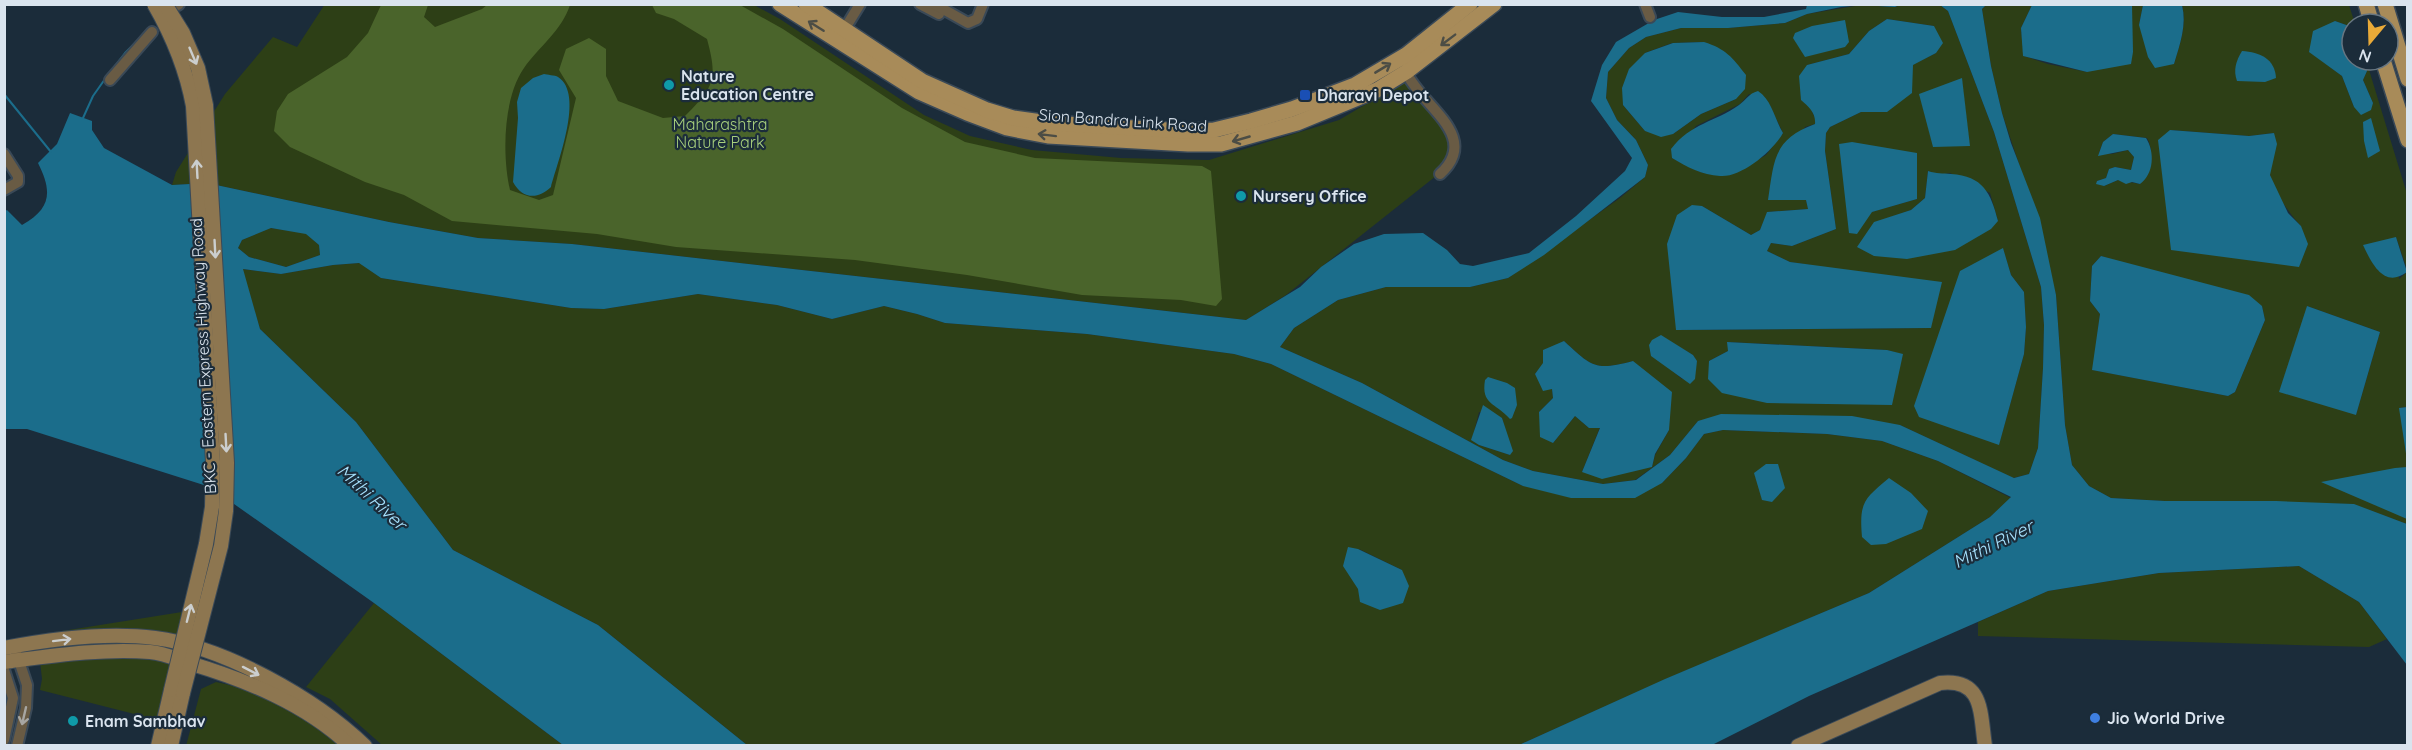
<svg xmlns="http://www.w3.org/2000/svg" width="2412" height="750" font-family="Quicksand,sans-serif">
<rect width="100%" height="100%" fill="#1b2c3a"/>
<!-- green -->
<g fill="#2d3f16" fill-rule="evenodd">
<polygon points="325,4 754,5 780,19 924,115 970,136 1032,150 1121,158 1209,160 1339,120 1407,80 1453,142 1446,163 1436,176 1286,295 1246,320 572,244 478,238 389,222 207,183 172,185 176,172 225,94 273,37 297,47"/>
<path d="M1861 5 1895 7 1901 5H1940L1948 11 1994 132 2041 287 2044 325 2043 368 2038 448 2029 474 2013 478 1900 425 1698 421 1670 455 1635 480 1603 484 1533 471 1503 460 1362 383 1280 347 1294 328 1338 300 1386 287H1470L1508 278 1620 198 1645 177 1648 165 1636 140 1617 120 1606 98 1608 72 1629 48 1646 37 1681 28H1728L1785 23 1807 14ZM1887 19 1934 26 1936 53 1912 65 1887 112H1861L1830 127 1826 133 1825 151 1836 229 1792 246 1771 243 1767 251 1790 262 1811 265 1931 328 1676 330 1702 206 1751 235 1760 230 1768 212 1808 209 1806 200H1769L1805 127 1815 124V118L1811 109 1807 65 1849 54 1869 31ZM1704 42 1736 99 1701 114 1673 134 1645 131 1623 105 1645 53 1672 43ZM1749 94 1770 106 1783 133 1766 155 1738 171 1703 173 1672 158 1696 126 1740 104ZM1917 153V199L1871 212ZM1928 171 1939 175 1950 173 1990 193 1998 221 1874 223 1911 210 1925 198ZM2003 249 2011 275 2024 292 2026 327 2024 354 1999 444ZM1564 341C1592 367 1595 371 1633 361L1669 430 1655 455 1652 467 1582 472 1600 427 1589 428 1575 416 1553 443 1539 412 1553 398 1552 389 1535 374ZM1728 342 1887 350 1903 355 1709 361 1728 351ZM1681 348 1693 355 1697 362 1682 379 1669 368ZM1479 412 1502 418 1508 439 1510 455 1479 445 1472 440Z"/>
<path d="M1986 5H2032L2021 28 2024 56 2048 64 2087 72 2132 21V5H2143L2139 25 2174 64C2180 44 2187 25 2182 5H2349L2355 24H2352V27L2335 21 2309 51 2342 76 2354 107 2373 103 2363 80 2367 71 2364 60H2366L2407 194V269L2396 237 2399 279 2407 272V407L2400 408 2407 459V524L2353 504 2165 501 2111 498 2089 486 2072 465 2065 425 2056 295 2024 179 2002 113 1991 66 1982 9ZM2171 130 2249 136 2273 133C2278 150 2269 159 2270 174 2271 188 2291 216 2301 226ZM2113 134 2147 138C2156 153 2146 169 2140 184L2118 180 2104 186 2097 181 2106 178 2109 169 2115 167 2131 170 2134 157 2128 150 2112 154 2099 153 2103 142ZM2101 256 2262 306 2265 320 2235 392 2228 396 2093 370 2100 314 2090 301 2092 266ZM2307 306 2380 332 2356 415Z"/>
<polygon points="270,228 306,233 319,245 320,255 286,267 249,257 238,248 242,240"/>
<path d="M360 263 381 278 571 308 604 309 698 294 777 305 832 319 884 306 917 314 945 323 1087 334 1234 354 1271 364 1523 486 1662 483 1686 458 1704 434 1723 430 1827 434 1882 441 1938 461 2011 498 1990 517 1869 593 1666 679 1519 745H747L598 625 453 550 356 422 260 329 242 269 281 274 333 265ZM1359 549 1402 570 1360 602Z"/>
<polygon points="2299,566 2359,602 2387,639 2369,647 1978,636 1978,622 2048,591 2159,573"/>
<polygon points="374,603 563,745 382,745 330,699 306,687"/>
<polygon points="182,612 158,720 40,690 42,679 37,635"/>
<path d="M216 682C263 691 303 717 340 745L186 746 201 689Z"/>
</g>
<!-- forest -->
<path fill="#4a642b" d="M381 5H428L424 17 435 27 482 9 487 5H570C562 30 539 47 524 68 503 98 502 156 510 190L539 200 553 195 576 98 559 70 566 49 589 38 606 49V76L618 101 663 118 685 116C714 87 718 80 707 39L674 19 656 13 652 5H740L783 29 902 108 965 142 1035 158 1202 166 1211 171 1222 299 1216 306 1181 300 1082 295 967 275 855 260 676 247 597 234 452 221 404 195 365 182 290 147 274 131 277 111 288 94 347 57 368 33Z"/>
<!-- water -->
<g fill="#1b6d8b" fill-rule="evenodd">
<path d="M1901 4 1895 7 1861 5 1841 7 1807 14 1785 23 1728 28H1681L1646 37 1629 48 1608 72 1606 98 1617 120 1636 140 1648 165 1645 177 1544 255 1508 278 1470 287H1386L1338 300 1294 328 1280 347 1362 383 1503 460 1533 471 1603 484 1636 480 1670 455 1698 421 1721 414 1852 416 1900 425 2014 478 2029 474 2038 448 2043 368 2044 325 2041 287 1994 132 1948 11 1940 5H1986L1982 9 1991 66 2002 113 2011 143 2040 218 2056 295 2065 425 2072 465 2089 486 2111 498 2165 501H2276L2354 504 2407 524V665L2359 602 2299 566 2159 573 2048 591 1809 696 1712 745H1519L1665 679 1869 593 1990 517 2011 497 1938 461 1882 441 1827 434 1723 430 1704 434 1686 458 1662 483 1635 498H1571L1523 486 1271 364 1234 354 1087 334 945 323 917 314 884 306 832 319 777 305 698 294 604 309 571 308 381 278 359 263 333 265 281 274 243 269 260 329 356 422 453 550 598 625 747 745H563L374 603 210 487 27 429H5V211L7 210 22 225C52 208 52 191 38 163L57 144 70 113 92 121V130L104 148 172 185 207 183 389 222 478 238 572 244 1246 320 1300 287 1321 267 1354 244 1384 234 1423 233 1447 250 1460 264 1473 266 1529 253 1576 216 1625 171 1632 158 1591 101 1602 65 1616 42 1654 20 1678 12 1722 17H1764L1806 9 1807 5ZM271 228 306 234 319 245 320 255 286 267 249 257 238 248 242 240Z"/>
<polygon points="2032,5 2132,5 2133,52 2131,64 2087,72 2023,56 2021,28"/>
<path d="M2143 5H2182C2187 25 2180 44 2174 64L2155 68 2148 57 2139 25Z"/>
<path d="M1887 19 1934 26 1943 43 1936 53 1913 65 1912 93 1887 112H1861L1830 127 1826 133 1825 151 1836 229 1792 246 1771 243 1767 251 1790 262 1942 282 1931 328 1676 330 1667 244 1677 215 1692 205 1702 206 1751 235 1760 230 1767 212 1808 209 1806 200H1768C1774 161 1773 139 1815 124 1816 113 1809 107 1801 100L1799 76 1807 65 1849 54 1869 31Z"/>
<polygon points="1845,20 1849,42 1845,47 1805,57 1793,38 1795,33 1812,26"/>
<polygon points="2335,21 2352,27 2352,60 2364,60 2367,71 2363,80 2373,103 2371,110 2361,115 2354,107 2342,76 2309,52 2313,31"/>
<path d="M1704 42C1726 49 1732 57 1746 75L1745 89 1736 99 1701 114 1673 134 1661 137 1645 131 1623 105 1622 88 1629 69 1645 53 1673 43Z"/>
<path d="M2242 51C2260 52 2275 59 2276 78L2265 82 2237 81C2233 70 2236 61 2242 51Z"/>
<path d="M544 74C547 75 555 75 558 77 585 94 557 163 551 187 538 200 522 199 513 182L518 118 517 102 521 88 533 78Z"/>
<polygon points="1962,78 1970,146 1933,147 1919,94"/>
<path d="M1758 91C1772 100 1775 120 1783 133 1773 151 1741 178 1720 176 1702 175 1687 167 1672 158L1671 149C1691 123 1715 122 1739 105 1747 99 1748 94 1758 91Z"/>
<polygon points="2371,118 2380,151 2368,158 2364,141 2363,122"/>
<polygon points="2170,130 2249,136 2274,133 2277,144 2270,175 2288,213 2301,226 2308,244 2299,267 2171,250 2158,140"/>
<path d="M2113 134 2146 138C2155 152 2154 174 2140 184L2132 182 2126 184 2118 180 2104 186 2096 184 2097 181 2106 178 2109 169 2115 167 2131 170 2134 157 2128 150 2098 156 2103 142Z"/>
<polygon points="1852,142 1917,153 1917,199 1872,212 1857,234 1849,233 1839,144"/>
<path d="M1928 171C1937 174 1942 173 1951 174 1983 176 1991 193 1998 221L1991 229 1955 250 1907 259 1874 256 1857 247 1874 222 1911 210 1925 198Z"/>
<path d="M2396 237 2407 272C2384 289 2372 264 2363 245Z"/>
<polygon points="2003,248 2011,275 2024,292 2026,327 2024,354 1999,445 1919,417 1914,406 1960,271"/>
<polygon points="2101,256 2249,295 2262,306 2265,320 2235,392 2228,396 2092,370 2100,314 2090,301 2092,266"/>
<polygon points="2307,306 2380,332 2356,415 2279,392"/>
<polygon points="1661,335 1693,355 1697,361 1695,379 1690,384 1651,356 1649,345 1652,340"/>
<path d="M1564 341C1592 367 1595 371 1633 361L1672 392 1669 430 1655 454 1652 467 1602 479 1582 472 1600 428H1589L1575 416 1553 443 1540 437 1539 412 1553 398 1552 389 1543 391 1535 374 1543 363V350Z"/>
<polygon points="1727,342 1887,350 1903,354 1892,405 1767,403 1722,393 1708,379 1709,361 1728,351"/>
<path d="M1488 377 1507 383 1515 388 1517 405 1512 418 1510 419C1495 402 1481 405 1485 380Z"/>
<polygon points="1483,405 1502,418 1513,451 1510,455 1479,445 1471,440"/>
<polygon points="2407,407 2408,459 2407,460 2399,408"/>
<polygon points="1766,464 1778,464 1785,488 1772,502 1762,500 1754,473"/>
<polygon points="2407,467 2407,519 2321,482 2395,468"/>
<path d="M1889 478 1911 493 1928 511 1922 529 1886 544 1871 545 1862 537C1859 502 1864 499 1889 478Z"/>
<polygon points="1348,547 1358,549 1402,570 1409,586 1403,603 1380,610 1360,602 1358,589 1343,566"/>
</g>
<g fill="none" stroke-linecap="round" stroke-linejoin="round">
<!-- stream -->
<g stroke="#1b6d8b" stroke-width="2">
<polyline points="112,70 125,53 138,40"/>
<polyline points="4,94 51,152"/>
<polyline points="83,118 93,96 105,79"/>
</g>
<!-- street casing -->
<g stroke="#3a4957" stroke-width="14">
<g id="street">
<polyline points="920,4 939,14"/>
<polyline points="934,4 968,23 977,19 983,4"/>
<polyline points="1645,4 1650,17"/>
<polyline points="178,5 179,4"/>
<polyline points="841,35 860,4"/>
<path d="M1406 72C1421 106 1482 136 1440 174"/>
<polyline points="110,80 152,32"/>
<polyline points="4,154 18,176 18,182 4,190"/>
<polyline points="4,670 13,698 4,740"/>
<polyline points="17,746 26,708 27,685 17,655"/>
</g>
</g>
<!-- secondary casing -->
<g stroke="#3a4957" stroke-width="16">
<g id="secondary">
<path d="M4 648C51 639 108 632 155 638 224 647 315 698 365 746"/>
<path d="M4 662C51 656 103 648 150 652 163 653 177 659 189 663 246 680 306 704 350 746"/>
<polyline points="158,746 171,690"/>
<polyline points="171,746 183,693"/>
<path d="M1798 746 1940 683C1984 678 1980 713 1985 746"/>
</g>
</g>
<!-- primary casing -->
<g stroke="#3a4957" stroke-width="18">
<g id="primary">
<polyline points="780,4 919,92 967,113 1007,128 1048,136 1188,144 1221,144 1297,123 1377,90 1406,72 1494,4"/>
<polyline points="806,4 922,81 987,110 1013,118 1049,123 1185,131 1214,130 1251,121 1292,109 1355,85 1406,55 1470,4"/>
<polyline points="2366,4 2372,24"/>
<polyline points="2385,4 2408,79"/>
<polyline points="2383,60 2408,140"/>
</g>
</g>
<!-- street -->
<use href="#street" stroke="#695b44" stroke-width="10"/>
<!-- secondary -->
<use href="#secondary" stroke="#8d7650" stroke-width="14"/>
<!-- primary -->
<use href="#primary" stroke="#a88b59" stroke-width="15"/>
<!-- secondary-bridge casing -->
<g stroke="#3a4957" stroke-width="16" stroke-linecap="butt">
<g id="secondary-bridge">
<path d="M154 4C173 37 186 68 193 106L213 462 212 507 206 544 171 690"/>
<polyline points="165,4 183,33 198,68 206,105 227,463 226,511 221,546 183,693"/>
</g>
</g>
<!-- secondary-bridge -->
<use href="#secondary-bridge" stroke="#8d7650" stroke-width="14"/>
</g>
<!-- one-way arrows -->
<defs><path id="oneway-shaft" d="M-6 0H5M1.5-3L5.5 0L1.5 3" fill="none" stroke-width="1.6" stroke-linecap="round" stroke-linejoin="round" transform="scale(1.5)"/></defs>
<g stroke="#4c4d45">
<use href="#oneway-shaft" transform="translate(816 26) rotate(-148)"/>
<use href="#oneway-shaft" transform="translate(1448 40) rotate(143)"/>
<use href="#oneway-shaft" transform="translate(1383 68) rotate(-31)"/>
<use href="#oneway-shaft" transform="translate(1047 135) rotate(-173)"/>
<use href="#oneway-shaft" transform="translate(1241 139) rotate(164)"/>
</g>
<g stroke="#cbcece">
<use href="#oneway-shaft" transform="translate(193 56) rotate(67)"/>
<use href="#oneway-shaft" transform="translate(197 169) rotate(-93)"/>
<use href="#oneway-shaft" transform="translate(215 249) rotate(87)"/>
<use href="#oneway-shaft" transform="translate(226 443) rotate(87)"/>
<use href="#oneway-shaft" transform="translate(189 613) rotate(-76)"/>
<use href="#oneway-shaft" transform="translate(62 640) rotate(-7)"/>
<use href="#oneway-shaft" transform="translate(251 671) rotate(27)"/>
</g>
<use stroke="#a7a6a2" href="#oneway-shaft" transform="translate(24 716) rotate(103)"/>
<!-- markers -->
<g fill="#0f9aa8" stroke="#1b2c3a" stroke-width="2">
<circle cx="669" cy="85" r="6"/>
<circle cx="1241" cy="196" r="6"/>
<circle cx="73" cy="721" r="6"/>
</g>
<rect fill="#1a4fb4" stroke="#1b2c3a" stroke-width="2" x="1299" y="89" width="12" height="12" rx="3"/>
<circle fill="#3f7fe0" stroke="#1b2c3a" stroke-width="2" cx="2095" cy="718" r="6"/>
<g text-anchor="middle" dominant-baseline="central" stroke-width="4.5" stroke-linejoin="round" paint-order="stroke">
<!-- poi labels -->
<g font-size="16" font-weight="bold" fill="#dae4ee" stroke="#1b2c3a" text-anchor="start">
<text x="681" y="76">Nature<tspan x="681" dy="18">Education Centre</tspan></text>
<text x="1317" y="95">Dharavi Depot</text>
<text x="1253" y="196">Nursery Office</text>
<text x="2107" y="718">Jio World Drive</text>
<text x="85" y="721">Enam Sambhav</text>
</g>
<!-- street labels -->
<g font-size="16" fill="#dae4ee" stroke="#1b2c3a">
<text transform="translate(1123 120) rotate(4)">Sion Bandra Link Road</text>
<text transform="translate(203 356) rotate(-93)">BKC - Eastern Express Highway Road</text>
</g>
<!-- park labels -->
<g font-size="16" fill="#a8d07d" stroke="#1b2c3a">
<text x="720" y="124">Maharashtra<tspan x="720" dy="18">Nature Park</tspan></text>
</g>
<!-- water labels -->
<g font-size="18" font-style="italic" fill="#a7e2fe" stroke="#1b2c3a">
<text transform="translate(372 497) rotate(43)">Mithi River</text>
<text transform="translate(1993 544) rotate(-26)">Mithi River</text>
</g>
</g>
<!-- border -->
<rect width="2412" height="750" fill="none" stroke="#dae4ee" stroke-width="12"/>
<!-- north arrow -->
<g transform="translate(2370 42) rotate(199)"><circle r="28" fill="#1b2c3a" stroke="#677682" stroke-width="1.5"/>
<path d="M0-4.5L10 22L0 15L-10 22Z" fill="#e9aa38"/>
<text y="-9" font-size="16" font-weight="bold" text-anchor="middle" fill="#dae4ee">N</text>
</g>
</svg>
